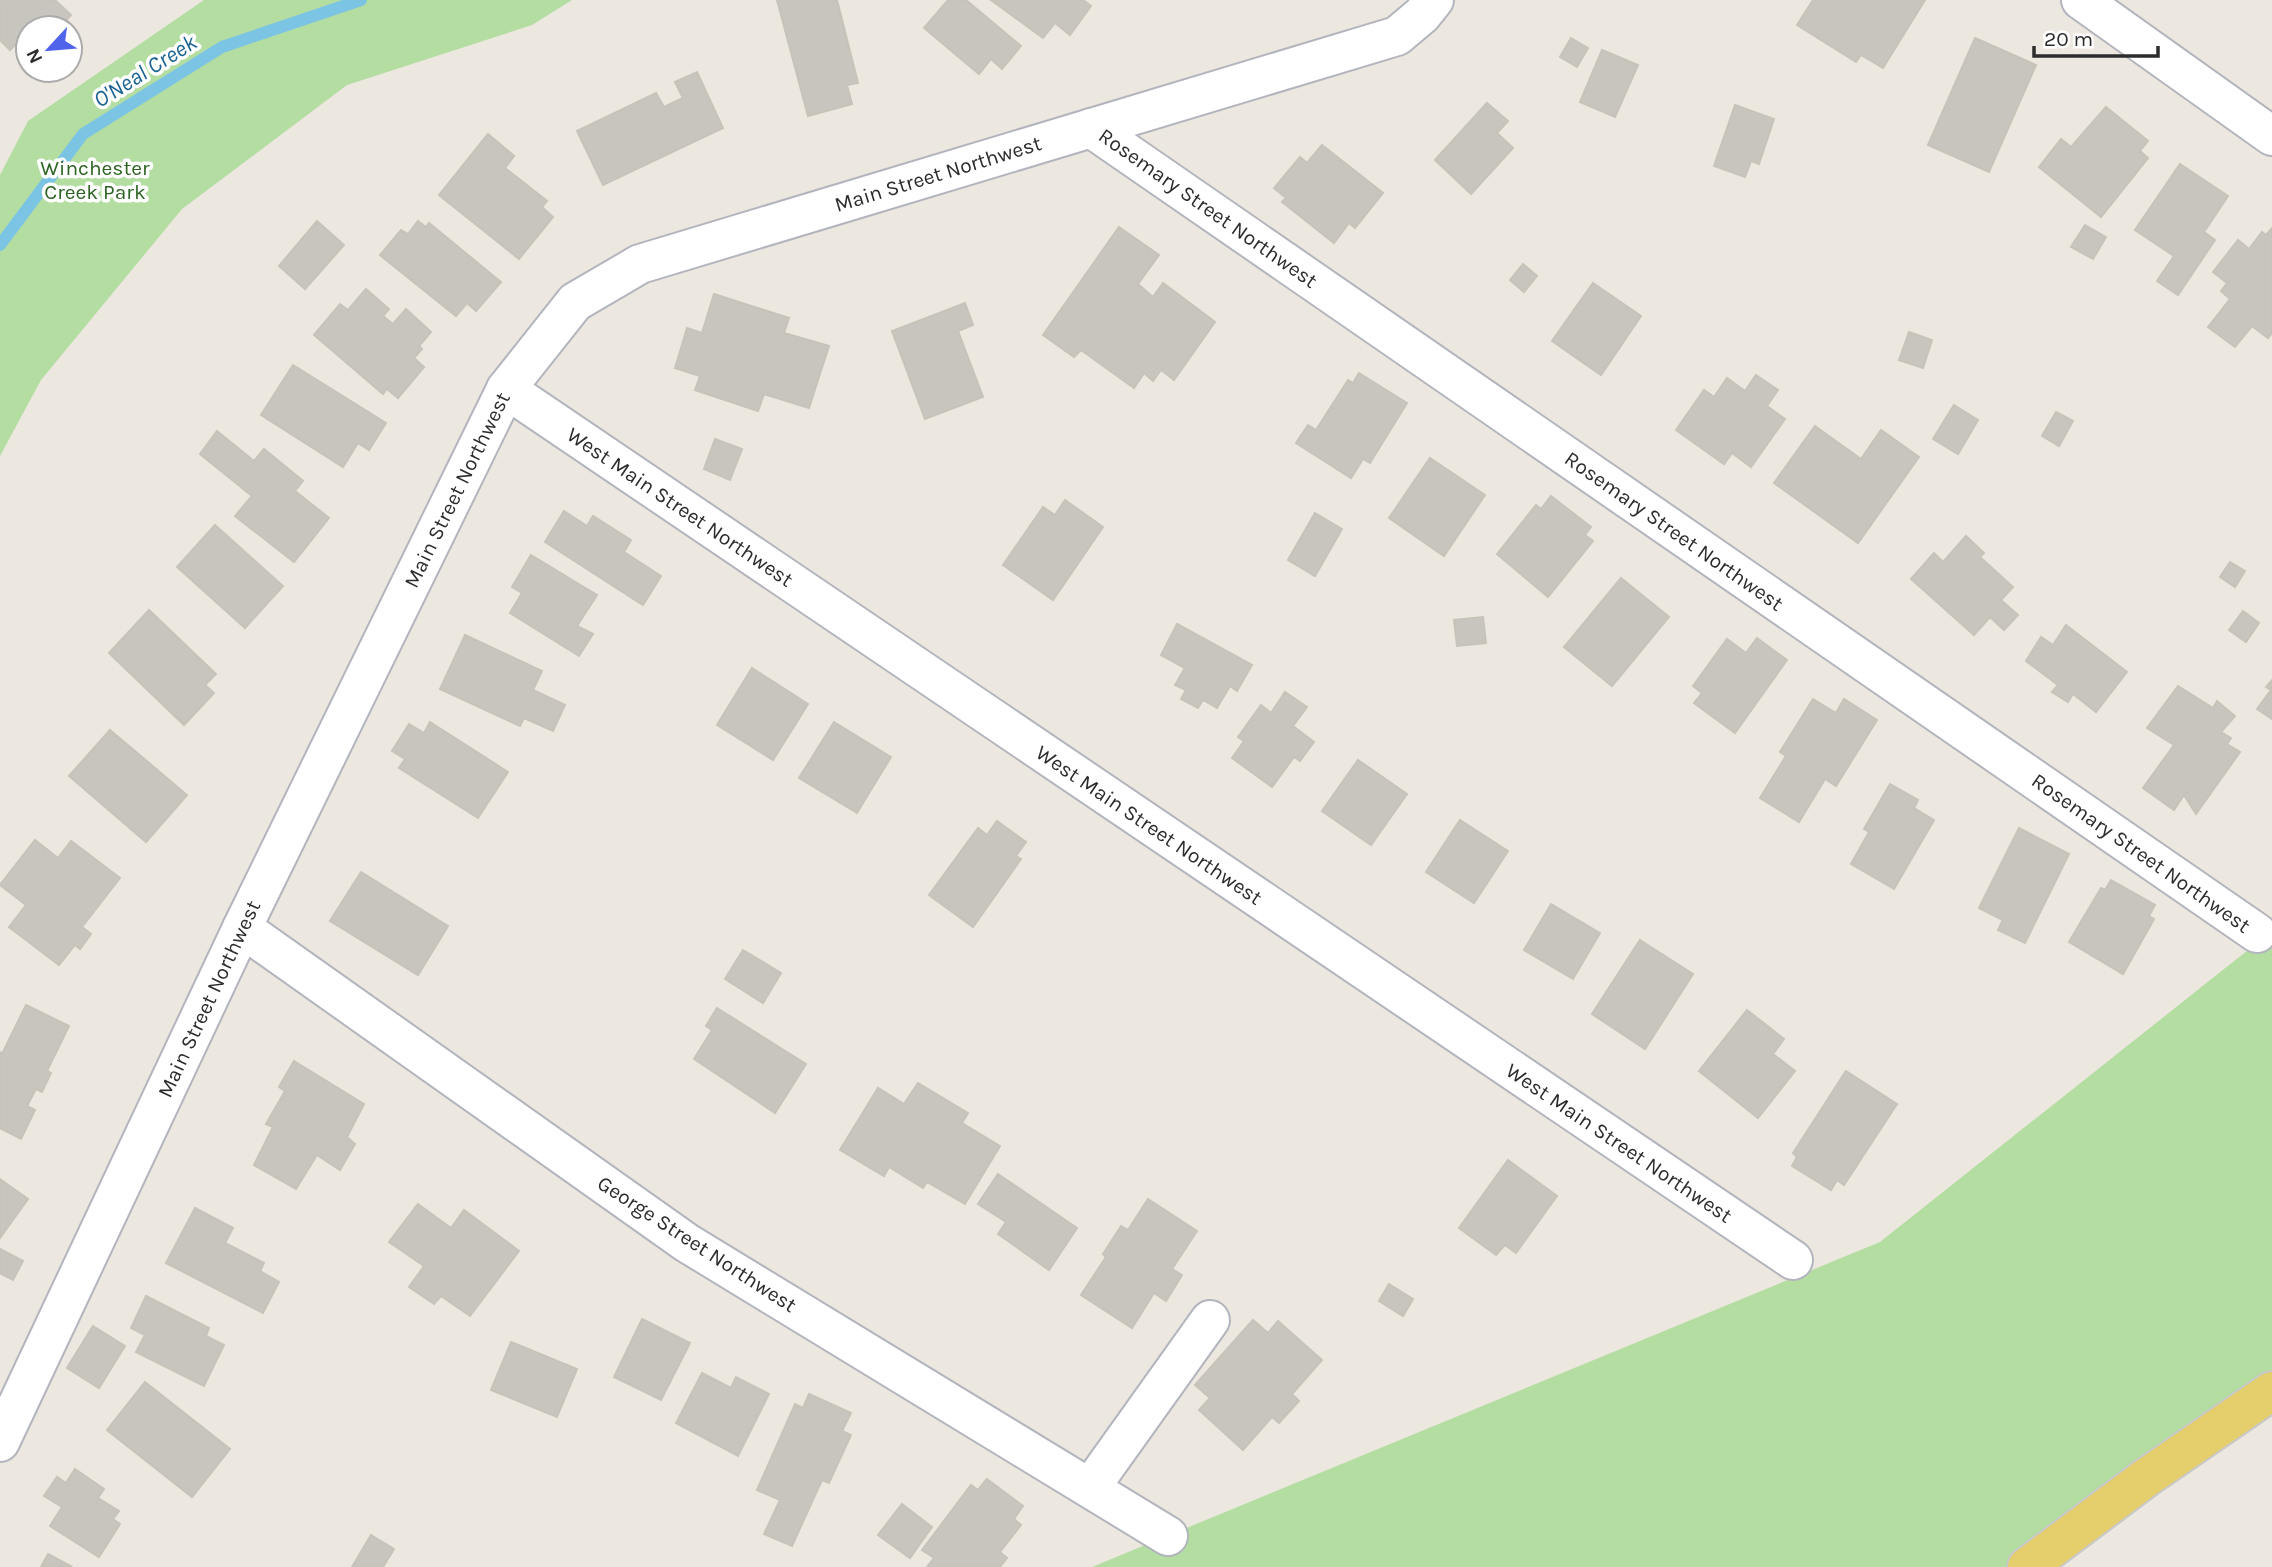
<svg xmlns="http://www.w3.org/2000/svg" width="2272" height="1567" font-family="Karla,sans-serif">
<rect width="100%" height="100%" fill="#ece7df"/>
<!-- green -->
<g fill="#b3dda1">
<polygon points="204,0 572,0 532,25 347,85 182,209 41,380 0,456 0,175 28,121"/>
<polygon points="2272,931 2272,1391 2036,1567 1092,1567 1880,1242"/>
</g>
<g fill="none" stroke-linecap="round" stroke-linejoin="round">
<!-- stream -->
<polyline stroke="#7cc4e4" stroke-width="12" points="0,245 83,134 222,47 361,0"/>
</g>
<!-- building -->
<g fill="#c8c5be" stroke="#c8c3b9" stroke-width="2">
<polygon points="0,0 55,0 71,15 58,28 28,28 28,31 10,50 0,40"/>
<polygon points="777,0 837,0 858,83 847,85 852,104 808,116"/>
<polygon points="948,0 966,0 1021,46 1002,69 991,59 979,74 924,28"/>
<polygon points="991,0 1083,0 1091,6 1070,35 1055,23 1043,38"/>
<polygon points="1813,0 1925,0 1883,68 1861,55 1856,62 1797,25"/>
<polygon points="1571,38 1588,48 1577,67 1560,57"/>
<polygon points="1975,38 2036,65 1989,172 1928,145"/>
<polygon points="1602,50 1638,65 1615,117 1580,102"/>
<polygon points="697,72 723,128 603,185 577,131 656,93 664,107 683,98 675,82"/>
<polygon points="1487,103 1508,121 1497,133 1513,148 1471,194 1435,160"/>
<polygon points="1735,105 1774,119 1759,164 1751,161 1745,177 1714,166"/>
<polygon points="2106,107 2148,141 2140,151 2148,158 2101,217 2039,167 2061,139 2071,147"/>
<polygon points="488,134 514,156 505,168 547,201 542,207 553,217 519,259 439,195"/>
<polygon points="1322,145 1383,193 1355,228 1349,223 1334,243 1282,202 1286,198 1274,188 1300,157 1307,163"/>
<polygon points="2180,164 2228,196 2204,232 2215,240 2178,295 2157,281 2174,256 2135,230"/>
<polygon points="317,221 344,245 305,289 279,266"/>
<polygon points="418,221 426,227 429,223 501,282 476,311 467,303 456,316 380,255 401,230 408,234"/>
<polygon points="2085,225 2106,237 2093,259 2071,247"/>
<polygon points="1119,227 1159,255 1138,284 1153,297 1163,283 1215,322 1174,380 1161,370 1153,381 1144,373 1134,388 1081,350 1074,357 1043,335"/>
<polygon points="2272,228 2272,333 2268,338 2252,326 2235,347 2208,327 2230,299 2221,291 2227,283 2213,272 2238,240 2249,249 2262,232 2266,235"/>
<polygon points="1523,264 1537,276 1524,292 1510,280"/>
<polygon points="1593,283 1641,316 1601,375 1552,341"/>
<polygon points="366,289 389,309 383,316 393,324 406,309 431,332 419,346 422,349 414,358 424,367 398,398 387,389 383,394 314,335 340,304 348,310"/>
<polygon points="714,294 789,318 784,333 829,346 809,408 764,394 758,411 695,390 700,376 675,368 687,328 702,333"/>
<polygon points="965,303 973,325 958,331 983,397 925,419 892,331"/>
<polygon points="1909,332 1932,340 1923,368 1899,360"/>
<polygon points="293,365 386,423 369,450 358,443 343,467 261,415"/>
<polygon points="1359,373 1407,403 1370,463 1363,459 1351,478 1296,443 1308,425 1316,430 1348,380 1353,383"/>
<polygon points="1756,375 1778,390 1767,406 1785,419 1751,467 1732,453 1724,464 1676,430 1704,390 1714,397 1727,378 1745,391"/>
<polygon points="1954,405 1978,420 1958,454 1933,439"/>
<polygon points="2056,412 2073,421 2059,446 2042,436"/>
<polygon points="1815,426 1861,459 1881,430 1919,457 1858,543 1774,483"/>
<polygon points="217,431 254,461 264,449 303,481 295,491 329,518 294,562 235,516 252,496 200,454"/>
<polygon points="715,439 742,449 730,480 704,469"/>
<polygon points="1430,458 1485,495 1444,556 1389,518"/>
<polygon points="1551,496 1591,527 1585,535 1593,541 1548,597 1497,554 1536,505 1541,509"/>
<polygon points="1065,500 1103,527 1053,600 1003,565 1043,507 1055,515"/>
<polygon points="564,511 587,526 593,516 631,540 624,552 661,576 643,605 545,542"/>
<polygon points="1315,513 1342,529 1315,576 1288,560"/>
<polygon points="215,525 283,586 245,628 177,567"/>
<polygon points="1966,536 1984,553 1980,557 2013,587 2001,600 2018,615 2004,630 1990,617 1974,635 1911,579 1934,553 1943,562"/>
<polygon points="531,555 597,595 577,626 593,634 579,656 510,613 522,593 512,587"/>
<polygon points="2230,562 2245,571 2235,587 2220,577"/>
<polygon points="1621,578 1669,617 1612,686 1564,647"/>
<polygon points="149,610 216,674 205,685 214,693 184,725 109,653"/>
<polygon points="2243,611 2259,623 2246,642 2229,630"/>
<polygon points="1483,617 1486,643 1457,646 1454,620"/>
<polygon points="1177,624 1252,665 1237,691 1230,686 1217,708 1203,700 1198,708 1181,699 1186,690 1175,685 1185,668 1161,655"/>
<polygon points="2066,625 2127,672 2096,712 2073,694 2068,702 2052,692 2058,685 2026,661 2041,637 2053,645"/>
<polygon points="465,635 542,671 533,690 565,705 553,731 524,718 520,726 440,689"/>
<polygon points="1757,638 1787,660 1735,733 1694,703 1702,693 1693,686 1727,639 1746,653"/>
<polygon points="752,668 808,704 773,760 717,725"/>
<polygon points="2272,680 2272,719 2257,709 2271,690 2266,687"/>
<polygon points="2178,686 2213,708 2217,701 2235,716 2221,732 2231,738 2227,744 2240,752 2196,814 2184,795 2174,810 2143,788 2174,745 2147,728"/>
<polygon points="1285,692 1307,707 1293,726 1314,742 1300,761 1294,757 1272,787 1232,758 1244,741 1238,737 1261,705 1271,713"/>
<polygon points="1813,699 1836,713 1844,699 1877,720 1836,786 1825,779 1799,822 1760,798 1786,756 1780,752"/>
<polygon points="430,722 508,772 478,818 399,768 405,759 392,751 409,724 424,733"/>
<polygon points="834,722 891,757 857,813 799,778"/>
<polygon points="110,730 187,795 146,842 69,776"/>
<polygon points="1358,760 1407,794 1371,845 1322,811"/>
<polygon points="1890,784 1918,800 1914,808 1934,820 1894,889 1851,864 1869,832 1864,829"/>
<polygon points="1460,820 1508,851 1474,903 1426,872"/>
<polygon points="997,821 1026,842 1016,856 1021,859 973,927 929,895 978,828 987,835"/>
<polygon points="2019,828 2069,854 2025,943 1998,930 2003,920 1979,908"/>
<polygon points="35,840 58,858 71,841 120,878 82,927 91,934 80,949 75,945 59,965 9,927 26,905 0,885"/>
<polygon points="361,872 448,926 418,975 330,921"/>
<polygon points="2111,880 2155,905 2149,916 2154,919 2123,974 2069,942 2101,888 2105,890"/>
<polygon points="1551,904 1600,933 1573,979 1524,950"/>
<polygon points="1640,940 1693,974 1645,1049 1592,1014"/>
<polygon points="743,950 781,973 763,1003 725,979"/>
<polygon points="26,1005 69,1026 47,1071 51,1073 42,1092 36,1089 27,1106 35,1110 21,1139 0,1128 0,1052 2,1054"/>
<polygon points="717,1008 806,1064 775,1113 694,1059 712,1030 706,1026"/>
<polygon points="1747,1010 1784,1039 1773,1054 1795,1071 1758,1118 1699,1071"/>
<polygon points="294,1061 364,1104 347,1137 355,1144 340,1170 317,1155 296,1189 254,1165 273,1127 266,1124 285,1091 279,1087"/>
<polygon points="1846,1071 1897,1104 1844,1185 1837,1180 1831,1190 1792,1166 1797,1157 1793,1153"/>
<polygon points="918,1083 968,1113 962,1123 1000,1146 965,1204 927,1182 923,1188 889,1167 884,1176 840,1150 878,1088 904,1104"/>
<polygon points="1508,1160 1557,1196 1516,1253 1505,1245 1496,1255 1459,1228"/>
<polygon points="998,1174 1077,1228 1049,1270 998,1234 1006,1222 978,1204"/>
<polygon points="0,1179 28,1199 0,1238"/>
<polygon points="1148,1199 1197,1231 1172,1269 1182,1275 1166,1301 1154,1293 1132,1328 1081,1295 1106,1257 1103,1254 1121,1226 1128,1230"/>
<polygon points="418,1204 451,1228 464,1210 519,1251 470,1316 441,1296 434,1304 409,1287 424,1266 389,1242"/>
<polygon points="195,1208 233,1228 225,1243 264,1263 260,1271 279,1282 263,1313 166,1263"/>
<polygon points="0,1249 23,1261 13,1280 0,1273"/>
<polygon points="1389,1284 1413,1299 1403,1316 1379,1301"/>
<polygon points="146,1296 209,1328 206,1336 224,1345 204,1386 136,1352 145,1335 131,1328"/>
<polygon points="642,1319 690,1343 661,1400 614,1377"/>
<polygon points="1253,1320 1268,1333 1278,1321 1322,1360 1292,1394 1299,1401 1279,1423 1272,1417 1243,1450 1199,1410 1210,1398 1195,1385"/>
<polygon points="93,1326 125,1346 99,1388 67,1368"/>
<polygon points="511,1342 577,1369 557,1417 491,1390"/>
<polygon points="702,1373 731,1388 736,1377 769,1394 738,1456 676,1423"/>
<polygon points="145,1382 230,1449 192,1497 107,1430"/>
<polygon points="809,1394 851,1413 842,1431 851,1435 829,1483 822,1480 792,1546 764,1534 780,1500 757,1490 795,1404 803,1408"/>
<polygon points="75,1469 104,1489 98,1498 119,1511 113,1519 120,1524 99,1557 50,1526 62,1507 44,1496 57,1477 66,1483"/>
<polygon points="987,1479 1023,1506 1014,1519 1021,1525 1000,1552 1007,1558 1000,1567 927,1567 934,1558 922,1550 971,1485 978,1490"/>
<polygon points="902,1504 932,1527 910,1558 878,1535"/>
<polygon points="371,1535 394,1549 383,1567 352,1567"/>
<polygon points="48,1554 72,1567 41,1567"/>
</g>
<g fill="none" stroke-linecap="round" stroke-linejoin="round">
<!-- minor casing -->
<g stroke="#b3b5be" stroke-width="42">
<g id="minor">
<polyline points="2081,0 2272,136"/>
<polyline points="1091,128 2257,933"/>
<polyline points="506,389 1793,1260"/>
<polyline points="242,928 687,1243 1168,1536"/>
<polyline points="0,1442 242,928 506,389 575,302 640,264 1397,36 1422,15 1434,0"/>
<polyline points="1090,1488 1210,1320"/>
</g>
</g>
<!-- major casing -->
<g stroke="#c8c8c8" stroke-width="42">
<polyline id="major" points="2027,1567 2147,1477 2272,1391"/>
</g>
<!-- minor -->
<use href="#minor" stroke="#fff" stroke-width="38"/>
<!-- major -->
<use href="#major" stroke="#e5ce6c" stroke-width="38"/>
</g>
<g text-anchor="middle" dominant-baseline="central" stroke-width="7" stroke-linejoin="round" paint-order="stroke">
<!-- park labels -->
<g font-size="21" fill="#2c6321" stroke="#fff">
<text x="95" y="168">Winchester<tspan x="95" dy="24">Creek Park</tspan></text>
</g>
<!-- street labels -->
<g font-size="21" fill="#2c2c2c" stroke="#fff">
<text transform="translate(938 174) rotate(-17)">Main Street Northwest</text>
<text transform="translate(1208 208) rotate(35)">Rosemary Street Northwest</text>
<text transform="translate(457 490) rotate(-64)">Main Street Northwest</text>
<text transform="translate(680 507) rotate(34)">West Main Street Northwest</text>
<text transform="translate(1674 531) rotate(35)">Rosemary Street Northwest</text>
<text transform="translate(1149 825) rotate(34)">West Main Street Northwest</text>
<text transform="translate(2141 853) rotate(35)">Rosemary Street Northwest</text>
<text transform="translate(209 999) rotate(-65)">Main Street Northwest</text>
<text transform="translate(1619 1143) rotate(34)">West Main Street Northwest</text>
<text transform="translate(697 1244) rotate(33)">George Street Northwest</text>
</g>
<!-- water labels -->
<g font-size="23" font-style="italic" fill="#1a6392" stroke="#fff">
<text transform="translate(145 71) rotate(-32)">O'Neal Creek</text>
</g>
</g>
<!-- north arrow -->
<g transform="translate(49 49) rotate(244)"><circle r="33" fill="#ffffff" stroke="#ababab" stroke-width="2"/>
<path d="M0-5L12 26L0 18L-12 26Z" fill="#4f64ea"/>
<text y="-10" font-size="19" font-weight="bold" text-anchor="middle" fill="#2c2c2c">N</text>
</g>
<!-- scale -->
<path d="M2034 46v10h124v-10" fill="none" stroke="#2c2c2c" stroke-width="3.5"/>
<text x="2044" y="46" font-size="21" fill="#2c2c2c" stroke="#ffffff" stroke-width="5" paint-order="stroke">20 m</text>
</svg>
